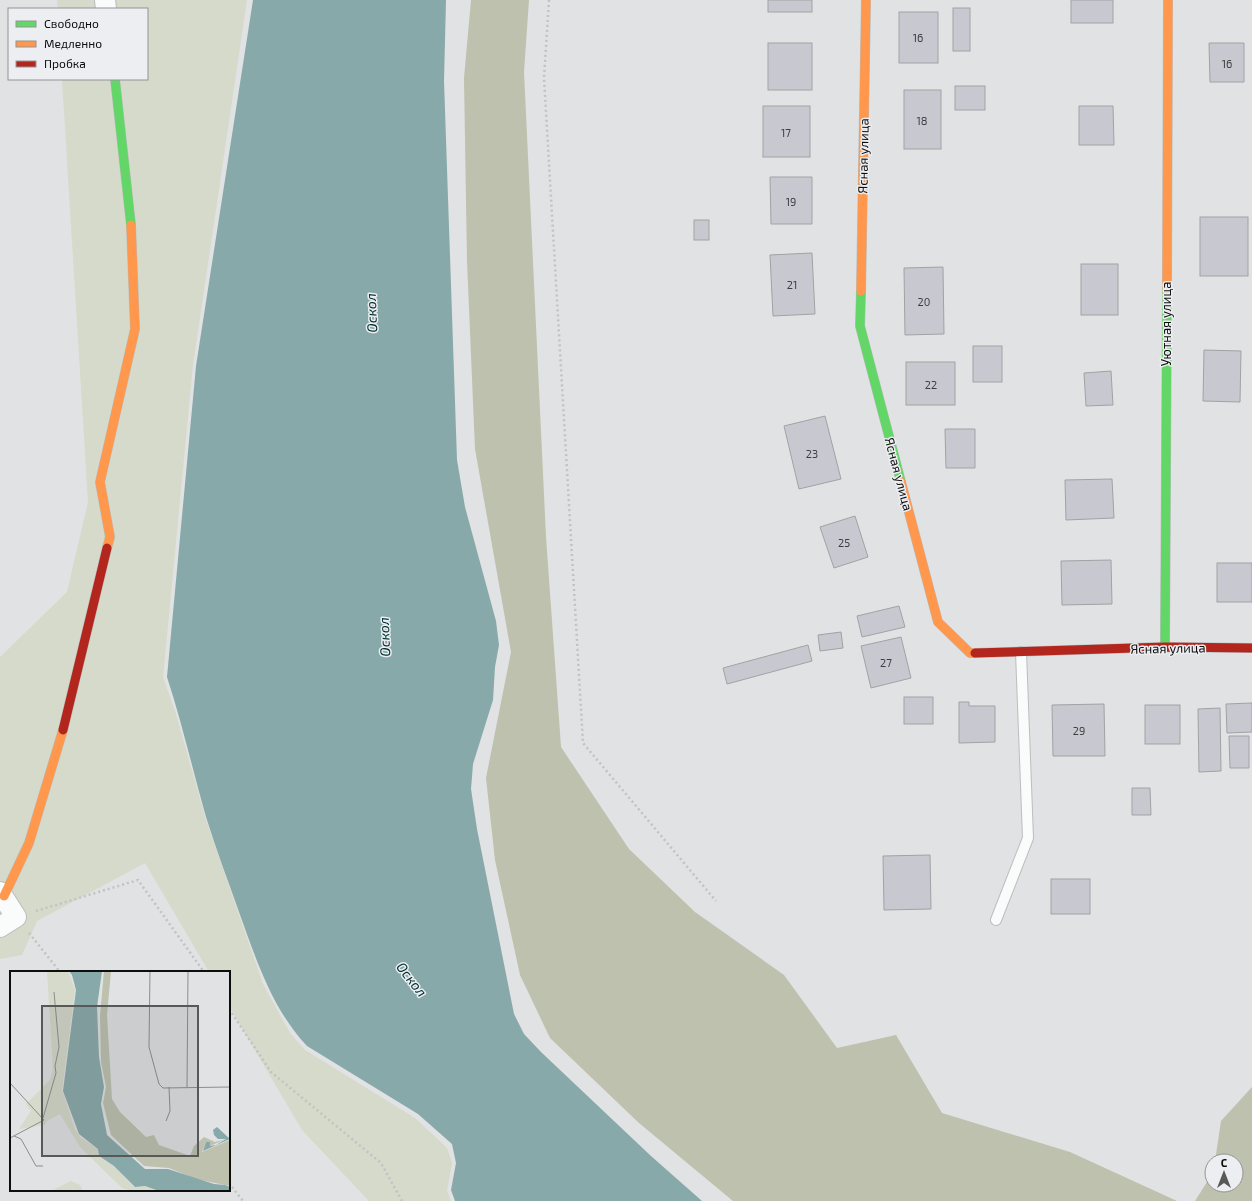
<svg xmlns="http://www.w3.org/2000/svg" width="1252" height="1201" font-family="'Exo 2',sans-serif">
<rect width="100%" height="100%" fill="#e1e2e3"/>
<!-- green -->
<polygon fill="#d5daca" points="57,0 247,0 193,365 163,677 176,714 206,820 263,984 290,1033 305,1050 415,1118 447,1148 452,1163 447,1191 451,1201 369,1201 302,1130 229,1006 229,972 209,972 145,863 37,921 22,955 0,959 0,657 67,592 88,502 62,79 147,79 147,9 58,9"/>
<!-- forest -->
<g fill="#bdc1ae">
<polygon points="471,0 529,0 524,72 546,537 561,747 629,849 695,912 784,975 837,1048 896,1035 942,1113 1070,1152 1177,1201 733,1201 639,1123 550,1038 520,975 495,860 486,778 511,652 475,449 467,261 464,78"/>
<polygon points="1252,1087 1252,1201 1195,1201 1212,1174 1212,1185 1236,1185 1236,1161 1215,1161 1221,1121"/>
</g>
<!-- water -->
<path fill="#88a9a9" d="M253 0H446L444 81 457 460 465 507 496 621 499 645 495 667 493 700 473 764 471 789 477 829 514 1014 524 1034 541 1052 651 1156 702 1201H455L451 1190 456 1163 452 1144 418 1114 307 1046C272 1009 256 959 239 912 228 881 216 849 206 817 193 771 182 723 167 677L196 366Z"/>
<!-- building -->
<g fill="#c8c9d0" stroke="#a1a2a3">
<rect x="768" y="0" width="44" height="12"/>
<rect x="1071" y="0" width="42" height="23"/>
<rect x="953" y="8" width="17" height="43"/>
<rect x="899" y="12" width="39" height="51"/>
<rect x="768" y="43" width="44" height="47"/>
<polygon points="1209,43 1244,43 1244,82 1210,82"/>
<rect x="955" y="86" width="30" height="24"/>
<rect x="904" y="90" width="37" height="59"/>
<rect x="763" y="106" width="47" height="51"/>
<polygon points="1079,106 1113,106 1114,145 1079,145"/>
<polygon points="770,177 812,177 812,224 771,224"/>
<rect x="1200" y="217" width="48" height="59"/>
<rect x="694" y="220" width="15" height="20"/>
<polygon points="812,253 815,314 773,316 770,255"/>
<rect x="1081" y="264" width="37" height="51"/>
<polygon points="943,267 944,334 905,335 904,268"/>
<rect x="973" y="346" width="29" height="36"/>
<polygon points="1204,350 1241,351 1240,402 1203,401"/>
<rect x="906" y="362" width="49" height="43"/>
<polygon points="1111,371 1113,405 1086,406 1084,373"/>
<polygon points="825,416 841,479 799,489 784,426"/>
<polygon points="945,429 975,429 975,468 946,468"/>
<polygon points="1112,479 1114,518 1066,520 1065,480"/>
<polygon points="855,516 868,557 834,568 820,527"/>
<polygon points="1111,560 1112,604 1062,605 1061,561"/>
<rect x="1217" y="563" width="35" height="39"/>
<polygon points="899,606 905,627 862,637 857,616"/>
<polygon points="841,632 843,648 820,651 818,635"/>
<polygon points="901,637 911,678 871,688 861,646"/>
<polygon points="808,645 812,661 727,684 723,668"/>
<rect x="904" y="697" width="29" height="27"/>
<polygon points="959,702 969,702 969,706 995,706 995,742 959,743"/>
<polygon points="1252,703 1252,732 1227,733 1226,704"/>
<polygon points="1104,704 1105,756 1053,756 1052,705"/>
<rect x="1145" y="705" width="35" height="39"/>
<polygon points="1220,708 1221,771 1199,772 1198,709"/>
<polygon points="1229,736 1249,736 1249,768 1230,768"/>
<polygon points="1132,788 1150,788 1151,815 1132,815"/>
<polygon points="930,855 931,909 884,910 883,856"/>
<rect x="1051" y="879" width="39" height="35"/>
</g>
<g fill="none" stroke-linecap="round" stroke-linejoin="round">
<!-- lane casing -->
<g stroke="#bcbdbe" stroke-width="12">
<polyline id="lane" points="996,920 1028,838 1021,652"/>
</g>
<!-- street casing -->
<g stroke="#bcbdbe" stroke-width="22">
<g id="street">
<polyline points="105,0 106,9"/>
<polyline points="0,892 16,917 0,927"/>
</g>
</g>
<!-- fast casing -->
<g stroke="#bcbdbe" stroke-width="10">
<g id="fast">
<polyline points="115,79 131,225"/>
<polyline points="861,291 860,326 901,482"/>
<polyline points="1165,647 1167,289"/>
</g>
</g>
<!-- slow casing -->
<g stroke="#bcbdbe" stroke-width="10">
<g id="slow">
<polyline points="1167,289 1168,0"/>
<polyline points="861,291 866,0"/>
<polyline points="901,482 938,622 970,653 975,653"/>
<polyline points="107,548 110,537 100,482 135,329 131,225"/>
<polyline points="4,896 29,843 63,730"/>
</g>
</g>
<!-- jam casing -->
<g stroke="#bcbdbe" stroke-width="10">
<g id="jam">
<polyline points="975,653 1165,647 1252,648"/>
<polyline points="63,730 107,548"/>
</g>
</g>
<!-- path -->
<g stroke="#c2c2c3" stroke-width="2.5" stroke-dasharray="2 3" stroke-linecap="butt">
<polyline points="549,0 544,78 583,743 716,901"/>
<polyline points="36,911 138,880 204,972"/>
<polyline points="29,933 60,972"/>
<polyline points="229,1009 271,1072 381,1163 402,1201"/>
<polyline points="229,1183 243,1201"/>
</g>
<!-- lane -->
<use href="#lane" stroke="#fafbfb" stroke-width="10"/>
<!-- street -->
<use href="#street" stroke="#fafbfb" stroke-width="20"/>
<!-- fast -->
<use href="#fast" stroke="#63d668" stroke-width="9"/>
<!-- slow -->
<use href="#slow" stroke="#ff974d" stroke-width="9"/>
<!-- jam -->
<use href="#jam" stroke="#b3261e" stroke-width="9"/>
</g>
<g text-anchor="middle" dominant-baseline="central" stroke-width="3" stroke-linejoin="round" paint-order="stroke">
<!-- number labels -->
<g font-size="11" fill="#3e3e40">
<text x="918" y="37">16</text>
<text x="1227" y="63">16</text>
<text x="922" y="120">18</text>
<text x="786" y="132">17</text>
<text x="791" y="201">19</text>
<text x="792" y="284">21</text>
<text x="924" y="301">20</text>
<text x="931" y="384">22</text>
<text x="812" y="453">23</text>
<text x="844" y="542">25</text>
<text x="886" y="662">27</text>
<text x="1079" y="730">29</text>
</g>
<!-- street labels -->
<g font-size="13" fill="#0e0e0f" stroke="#edeef1">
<text transform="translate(863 156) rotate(-89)">Ясная улица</text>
<text transform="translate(1166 324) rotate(-90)">Уютная улица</text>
<text transform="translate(899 474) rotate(75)">Ясная улица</text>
<text transform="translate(1168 648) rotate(-1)">Ясная улица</text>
</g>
<!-- water labels -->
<g font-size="14" font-style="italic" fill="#003031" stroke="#edeef1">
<text transform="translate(371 313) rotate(-92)">Оскол</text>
<text transform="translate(384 637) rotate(-92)">Оскол</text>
<text transform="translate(412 979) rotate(52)">Оскол</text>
</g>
</g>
<!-- overview -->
<g transform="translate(10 971)">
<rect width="220" height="220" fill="#e1e2e3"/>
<path d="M37 0H58L65 19 52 119 65 158 70 166 88 178 89 186 104 195 124 216 135 215 148 220H122L112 217 70 176 50 143 37 150 35 154 9 158 21 140 16 133 40 109 43 98ZM61 210 70 214 73 220H41Z" fill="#d5daca"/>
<path d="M94 0H101L97 44 102 128 110 141 136 166 144 164 149 174 180 185 184 175 194 166 205 171 216 168 200 175V171H196L192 181 220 169V215L186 208 159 197 134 195 101 164 93 132 96 116 91 91 90 45Z" fill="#bdc1ae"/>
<path d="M59 0H92L87 36 89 86 94 116 91 133 97 164 135 198H158L204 213 215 214 220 216V220H149L135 215 125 216 104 195 89 185 88 178 69 163 53 120 66 19 62 4ZM207 156 220 168 193 180 196 171H200V175L206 174 216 168H208L204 164 203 159Z" fill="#88a9a9"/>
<path fill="none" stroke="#8d8d8e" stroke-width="1" d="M140 0 139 76 149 113 153 117 220 116M0 112 34 149 0 167M177 116 178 0M33 147 46 102 45 95 49 76 44 21M156 150 160 140 159 116M4 165 11 168 26 195H33"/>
<path fill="#585859" fill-opacity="0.15" stroke="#585859" stroke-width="2" d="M32 35H188V185H32Z"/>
<rect width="220" height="220" fill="none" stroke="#0e0e0f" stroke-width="2"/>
</g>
<!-- legend -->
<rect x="8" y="8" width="140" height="72" fill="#edeef1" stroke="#949497"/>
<rect x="16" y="21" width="20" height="6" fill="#63d668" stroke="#949497"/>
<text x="44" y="28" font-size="12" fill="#0e0e0f">Свободно</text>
<rect x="16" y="41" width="20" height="6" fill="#ff974d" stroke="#949497"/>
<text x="44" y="48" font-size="12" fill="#0e0e0f">Медленно</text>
<rect x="16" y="61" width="20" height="6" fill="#b3261e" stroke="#949497"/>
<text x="44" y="68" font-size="12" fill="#0e0e0f">Пробка</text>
<!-- north arrow -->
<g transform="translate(1224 1173)"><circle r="19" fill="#edeef1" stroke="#949497"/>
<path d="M0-3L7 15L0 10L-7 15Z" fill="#585859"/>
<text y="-6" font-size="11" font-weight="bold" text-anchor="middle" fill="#0e0e0f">С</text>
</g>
</svg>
